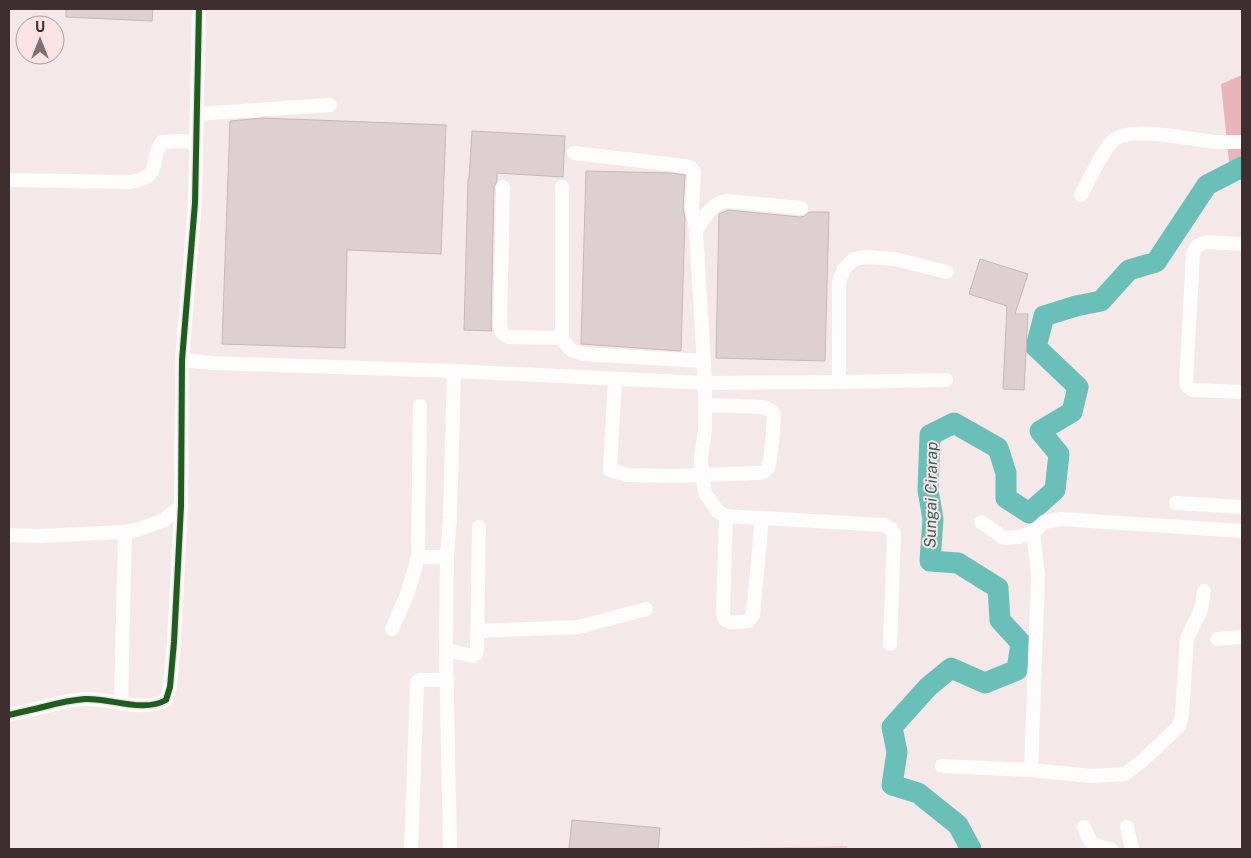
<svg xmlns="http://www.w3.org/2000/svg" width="1251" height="858" font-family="'Public Sans',sans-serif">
<rect width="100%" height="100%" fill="#f5e8e9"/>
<!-- green -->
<polygon fill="#f7cdd3" points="847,846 847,849 688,849"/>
<!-- forest -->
<polygon fill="#eab4bc" points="1242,75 1242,180 1231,180 1221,84"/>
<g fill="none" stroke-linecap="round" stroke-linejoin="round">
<!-- river -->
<polyline stroke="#6ac0b8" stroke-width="21" points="971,849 958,825 918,793 892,785 897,752 892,727 928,687 951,668 985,683 1017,670 1021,643 1000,620 998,588 958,563 930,561 933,519 928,490 930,435 954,423 998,448 1006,473 1006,498 1029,513 1055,490 1059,454 1040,431 1072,412 1078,387 1036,347 1044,316 1076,306 1101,301 1129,270 1156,262 1207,185 1242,167"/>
</g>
<!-- building -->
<g fill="#ded0d1" stroke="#c6b8ba">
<polygon points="66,9 153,9 152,21 66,17"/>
<polygon points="263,118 446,125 441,254 347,250 345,348 222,344 230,121"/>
<polygon points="472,131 565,136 563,177 497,173 497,181 494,187 491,326 492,331 464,330 468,179 469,179"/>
<polygon points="586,171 671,173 685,175 683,208 685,218 681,351 581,344"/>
<polygon points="728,210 800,217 805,216 809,212 829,212 825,361 716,358 719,214"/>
<polygon points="980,259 1028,274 1015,314 1028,314 1024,390 1003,389 1007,306 969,294"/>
<polygon points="572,820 660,828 658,849 569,849"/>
</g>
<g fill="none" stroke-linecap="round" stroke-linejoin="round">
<!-- minor -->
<g stroke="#fefcfc" stroke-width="14">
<polyline points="196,114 330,105"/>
<polyline points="574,153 685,166 691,168 694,172 692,208 696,230 705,383 705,430 701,457 702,475 705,493 718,512 726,516 884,525 890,528 894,534 890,644"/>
<path d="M9 180 130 182C165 176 147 163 162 142L177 141 196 142"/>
<polyline points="503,187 500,326 502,333 508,337 562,338"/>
<path d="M562 187V338C568 349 571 351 583 354L703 361"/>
<path d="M1081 195C1089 181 1103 148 1115 139 1133 126 1193 140 1215 142 1224 142 1233 142 1242 142"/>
<path d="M696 230C704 218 711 203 727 201L801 208"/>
<polyline points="1242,244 1207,242 1197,246 1193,254 1186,383 1188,387 1192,390 1242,392"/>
<polyline points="182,360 213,363 454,371 705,383 839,382 946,380"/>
<path d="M615 379 610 470 628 475 673 476 758 473C763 473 766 472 768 467 772 459 773 426 774 415L772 411 763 407 706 405"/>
<polyline points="839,382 839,282 844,269 854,259 867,257 895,259 947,272"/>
<polyline points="1176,503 1242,507"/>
<path d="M726 516 723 613C724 626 738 622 748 621L753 615 762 518"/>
<polyline points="981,522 1004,538 1019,537 1033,532 1044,522 1061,519 1242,531"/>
<polyline points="9,535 38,536 125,532 137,530 164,520 181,506"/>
<polyline points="418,557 447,557"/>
<polyline points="392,629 408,592 418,557 420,406"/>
<polyline points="477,631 579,627 646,609"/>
<polyline points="1217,639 1242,637"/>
<polyline points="446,650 473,656 476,654 477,650 479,527"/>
<polyline points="121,703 125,532"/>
<path d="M9 715C20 712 32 710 43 707 58 703 70 700 85 699 111 698 143 713 166 700L170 687 174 642 181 506 182 360 195 203 199 9"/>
<polyline points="942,766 1031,770 1038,575 1033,532"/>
<polyline points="1031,770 1092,776 1125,774 1141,762 1179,726 1182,715 1187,638 1201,610 1204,591"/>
<path d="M1084 827C1092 846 1091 845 1111 849"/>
<polyline points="1127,827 1132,849"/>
<polyline points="411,849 417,684 418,681 421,680 447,680"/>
<polyline points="450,849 446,650 447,557 450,518 454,371"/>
</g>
<!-- cycleway casing -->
<g stroke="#fbe2e5" stroke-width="9">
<path id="cycleway" d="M9 715C20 712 32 710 43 707 58 703 70 700 85 699 111 698 143 713 166 700L170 687 174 642 181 506 182 360 195 203 199 9"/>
</g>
<!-- cycleway -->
<use href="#cycleway" stroke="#1b5e20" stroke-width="6"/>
</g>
<g text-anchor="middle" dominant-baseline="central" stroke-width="4" stroke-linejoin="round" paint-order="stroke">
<!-- water labels -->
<g font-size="16" font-style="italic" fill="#30625c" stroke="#fbe2e5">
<text transform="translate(931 495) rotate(-89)">Sungai Cirarap</text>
</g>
</g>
<!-- border -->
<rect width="1251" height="858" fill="none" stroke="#3e2e30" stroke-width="20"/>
<!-- north arrow -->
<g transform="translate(40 40)"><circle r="24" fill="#fbe2e5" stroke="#af9a9d"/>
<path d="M0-4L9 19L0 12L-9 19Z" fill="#7e6f71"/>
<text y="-8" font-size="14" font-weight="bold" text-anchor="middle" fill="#3e2e30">U</text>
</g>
</svg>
